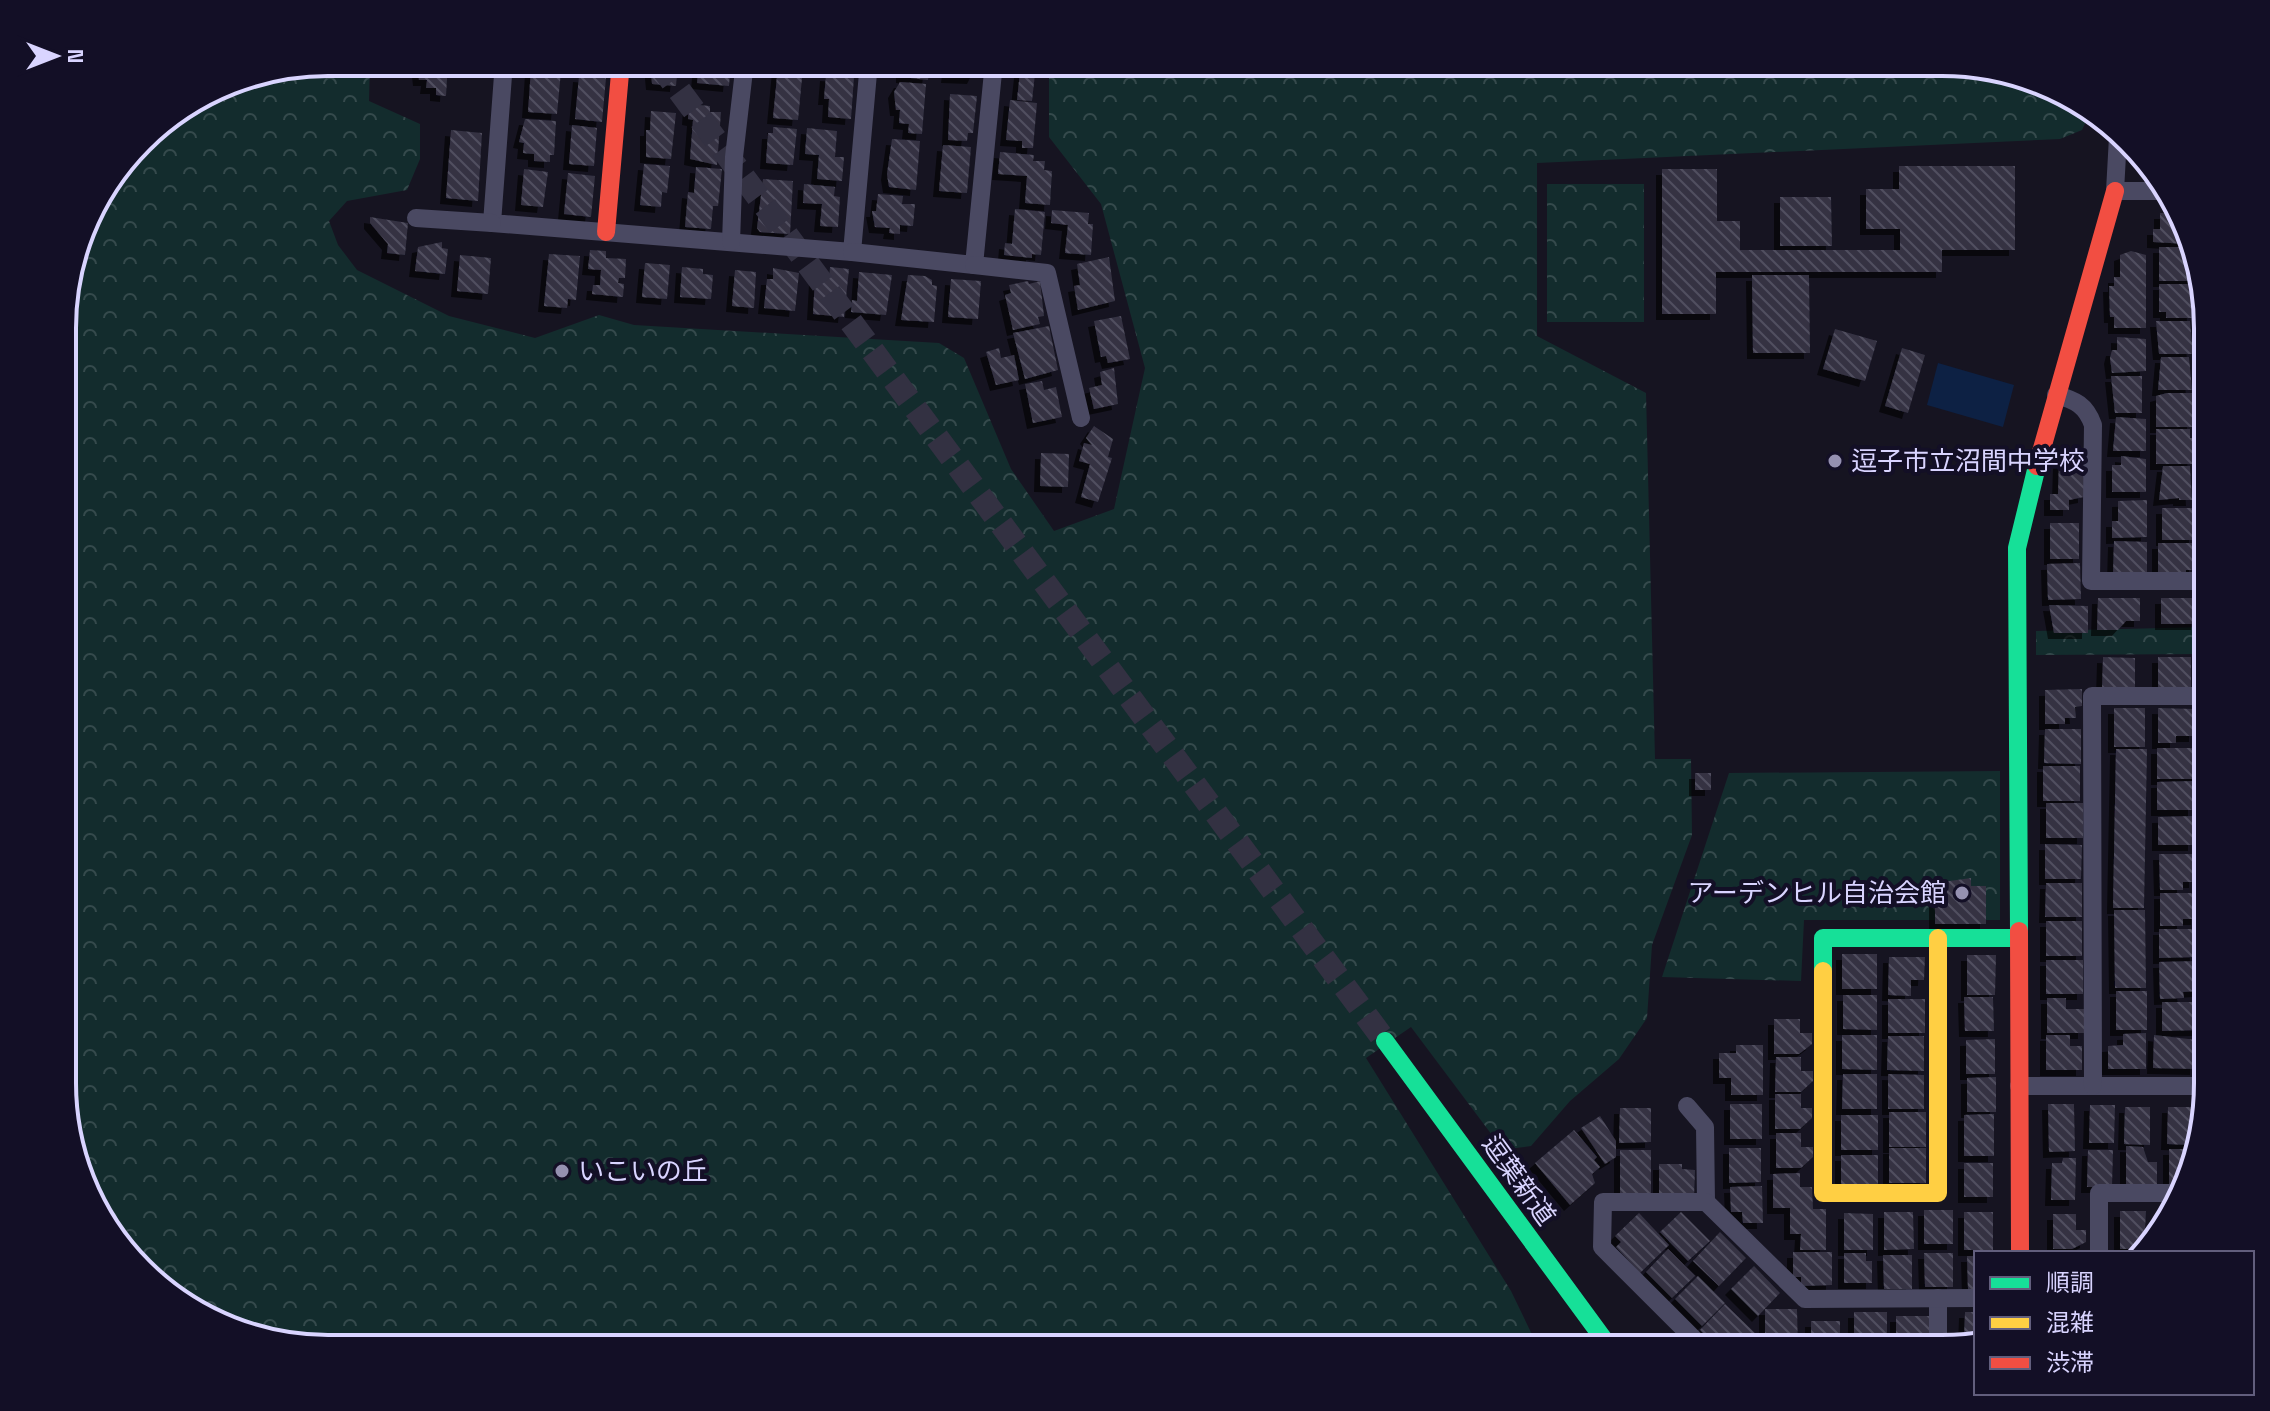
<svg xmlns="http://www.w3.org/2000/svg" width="2270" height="1411" font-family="'Space Grotesk','Noto Sans JP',sans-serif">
<defs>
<pattern id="forest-crowns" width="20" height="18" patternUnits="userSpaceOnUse" patternTransform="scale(2)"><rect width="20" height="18" fill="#132c2d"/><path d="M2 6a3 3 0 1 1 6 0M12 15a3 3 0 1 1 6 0" fill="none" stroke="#354a4c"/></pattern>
<pattern id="building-back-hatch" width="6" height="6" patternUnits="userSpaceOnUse" patternTransform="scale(2)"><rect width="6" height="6" fill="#343243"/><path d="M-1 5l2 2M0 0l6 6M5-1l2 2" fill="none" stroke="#514f5f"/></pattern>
<filter id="shadow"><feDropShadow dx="-6" dy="6" stdDeviation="0" flood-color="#0009"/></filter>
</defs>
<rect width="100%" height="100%" fill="#161421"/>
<!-- forest -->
<g fill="url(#forest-crowns)">
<polygon points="328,62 370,62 369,101 420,124 420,159 407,190 347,201 329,221 338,245 357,270 449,316 535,338 599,315 634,325 939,343 964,358 1011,469 1054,531 1114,509 1145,368 1101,204 1049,137 1049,66 1045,62 1943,62 2011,71 2092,109 2082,130 2060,139 1537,163 1537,336 1646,393 1655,759 1691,759 1692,835 1652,945 1647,1018 1619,1059 1570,1101 1531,1146 1508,1149 1495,1139 1411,1027 1366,1058 1511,1291 1539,1349 327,1349 259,1340 181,1304 107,1230 64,1117 64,294 90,210 152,128 227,82"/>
<rect x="1547" y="184" width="97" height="138"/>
<polygon points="2207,627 2207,654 2036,655 2036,631"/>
<polygon points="2000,771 2000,920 1804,920 1801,981 1662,977 1729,773"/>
</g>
<!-- water -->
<polygon fill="#0d2144" points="1938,363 2014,385 2003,427 1927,405"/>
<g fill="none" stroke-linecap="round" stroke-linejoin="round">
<!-- stream -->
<polyline stroke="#0d2144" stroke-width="6" points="167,119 207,98 219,87"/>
</g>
<!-- building -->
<g fill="url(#building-back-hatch)" filter="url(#shadow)">
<polygon points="417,62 448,62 446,96 436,95 436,88 426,88 427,80 419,80"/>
<polygon points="577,62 607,62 606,73 576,67"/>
<polygon points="650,62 678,62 676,86 652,84"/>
<polygon points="699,62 731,62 729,86 697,83"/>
<polygon points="902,62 930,62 928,80 902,77"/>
<polygon points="949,62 978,62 977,70 973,78 947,77"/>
<polygon points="1021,63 1036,65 1032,101 1017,100"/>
<polygon points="778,66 803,68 798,120 773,118"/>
<polygon points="531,69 561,71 557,114 528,112"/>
<polygon points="826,75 854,77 851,119 828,117 829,99 824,99"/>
<polygon points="579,76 606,78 602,122 575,119"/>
<polygon points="900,82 926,84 922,134 908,133 909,124 899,123 900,110 896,110 894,92"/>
<polygon points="950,94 977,96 973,133 968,133 967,141 948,140"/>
<polygon points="1010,100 1037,103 1033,148 1022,148 1022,141 1006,140"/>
<polygon points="689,104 710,106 710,112 721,112 717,165 690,159 693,120 688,119"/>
<polygon points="651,111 676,113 671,159 646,157 646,130 650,130"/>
<polygon points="525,119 556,121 554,155 550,155 550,162 534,161 534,154 523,153 524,143 519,142"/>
<polygon points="572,125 597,128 594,166 569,164"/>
<polygon points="773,127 797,129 793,165 766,163 768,133 773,133"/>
<polygon points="807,128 837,131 835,157 844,157 842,181 817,179 819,155 805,154"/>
<polygon points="451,130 482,133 478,201 446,198"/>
<polygon points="892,139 920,141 916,190 889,187 887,174"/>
<polygon points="943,145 971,147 967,193 939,191"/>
<polygon points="1000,152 1034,155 1033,161 1045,161 1044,170 1052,171 1050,205 1025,203 1027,176 998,174"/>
<polygon points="644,164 670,166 667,193 662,192 661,207 640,205"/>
<polygon points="1899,166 2015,166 2015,250 1942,250 1942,272 1716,272 1716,314 1662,314 1662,169 1717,169 1717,221 1740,221 1740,250 1900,250 1900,229 1866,229 1866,189 1899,189"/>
<polygon points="696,167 722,169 718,206 713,206 711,229 685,227 688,192 694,193"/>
<polygon points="524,169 548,172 543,207 521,205"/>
<polygon points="568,173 595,176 591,217 564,214"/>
<polygon points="763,179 793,181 790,234 760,232 757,228"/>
<polygon points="804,184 835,187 834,196 840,197 838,227 820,226 822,204 803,203"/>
<polygon points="878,194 903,196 902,204 915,204 913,226 900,225 900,234 889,233 890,228 875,227 872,211 876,211"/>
<polygon points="1780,197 1831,197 1832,246 1780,246"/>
<polygon points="1015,209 1045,212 1041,255 1032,254 1032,258 1004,255 1005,243 1012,244"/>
<polygon points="1052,210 1089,213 1088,224 1093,224 1091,255 1065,253 1068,225 1051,223"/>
<polygon points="2160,213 2178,213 2187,244 2153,242 2153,229 2160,229"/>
<polygon points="370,217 408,223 405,255 387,253 388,244 370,223"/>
<polygon points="442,242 442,248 448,249 445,274 415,271 418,247"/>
<polygon points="2159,247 2188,247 2194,266 2193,281 2159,281"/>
<polygon points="590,250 606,251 606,258 626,259 625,278 619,278 618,283 624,284 623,297 592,294 593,285 600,285 601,270 588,269"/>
<polygon points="2131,251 2146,255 2146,328 2114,328 2114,317 2110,317 2109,286 2114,286 2114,277 2120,277 2120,255"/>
<polygon points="549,254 580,256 576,300 568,299 567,308 544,306"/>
<polygon points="460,255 491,258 488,294 457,291"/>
<polygon points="1109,257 1115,301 1078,310 1074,286 1080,285 1077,264"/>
<polygon points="645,263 670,265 667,299 642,297"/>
<polygon points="682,267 703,269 703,274 713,275 711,299 680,297"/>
<polygon points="830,267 849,269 844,317 813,314 815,278 829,279"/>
<polygon points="773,268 799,273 795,311 764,308 767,279 773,279"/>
<polygon points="735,270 756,272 754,308 732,306"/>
<polygon points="859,272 892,275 886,315 851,312 852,300 857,301"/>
<polygon points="908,275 925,276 932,280 932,285 937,286 934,322 901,320"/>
<polygon points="1752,275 1809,275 1810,353 1753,353"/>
<polygon points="951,279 981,281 978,319 948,317"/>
<polygon points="1028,281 1029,284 1040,281 1044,316 1038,317 1040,324 1013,330 1005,295 1011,293 1009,285"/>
<polygon points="2159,284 2192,284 2193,318 2166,318 2166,312 2159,312"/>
<polygon points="1121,316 1130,359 1108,363 1106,356 1101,357 1094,321"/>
<polygon points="2156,321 2190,321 2193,354 2159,354"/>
<polygon points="1049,326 1058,370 1025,379 1013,333"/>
<polygon points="1835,329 1877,341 1865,381 1823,369"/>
<polygon points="2117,337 2146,339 2146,371 2112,373 2110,358 2112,350 2117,350"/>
<polygon points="999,348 1001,358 1014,355 1019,380 996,385 986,352"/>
<polygon points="1902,348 1925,355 1908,413 1885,406"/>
<polygon points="2161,357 2189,357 2192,390 2158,390"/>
<polygon points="1114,368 1118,404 1094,409 1089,388 1102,385 1100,372"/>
<polygon points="2111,376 2142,376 2142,413 2115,413"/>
<polygon points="1042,381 1044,390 1056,387 1062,417 1033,423 1025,384"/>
<polygon points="2167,393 2193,393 2193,427 2156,427 2156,396"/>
<polygon points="2116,417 2146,419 2146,451 2113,451"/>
<polygon points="1094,426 1113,439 1108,457 1112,458 1098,502 1081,497 1090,464 1079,461 1084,443 1092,445 1086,438"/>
<polygon points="2156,429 2190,429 2190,438 2195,438 2193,464 2156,464"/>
<polygon points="1041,453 1069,454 1068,487 1040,486"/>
<polygon points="2121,456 2146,459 2146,492 2112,492 2112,465 2121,465"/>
<polygon points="2066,458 2084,458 2084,497 2069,500 2069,510 2050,510 2050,494 2058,494 2059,461"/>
<polygon points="2163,466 2190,466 2192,500 2179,500 2179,498 2159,500"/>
<polygon points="2147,500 2147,537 2112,538 2112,521 2118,521 2118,501"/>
<rect x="2162" y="508" width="33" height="32"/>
<rect x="2050" y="523" width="29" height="36"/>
<polygon points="2114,541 2147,542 2147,576 2113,575"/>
<polygon points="2158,543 2195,543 2195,570 2186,570 2186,577 2158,578"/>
<polygon points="2080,563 2081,599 2048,600 2047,564"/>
<polygon points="2098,598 2140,598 2140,621 2126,621 2118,630 2097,630"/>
<rect x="2161" y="598" width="36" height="26"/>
<polygon points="2049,605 2088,606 2088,633 2054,633"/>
<polygon points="2103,657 2135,658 2135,690 2102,690"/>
<rect x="2158" y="657" width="33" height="32"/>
<polygon points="2082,689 2082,706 2075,707 2076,718 2065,718 2065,724 2045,724 2045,690"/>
<rect x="2114" y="708" width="31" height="39"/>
<polygon points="2158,708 2195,709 2195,736 2176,736 2176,743 2158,743"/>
<polygon points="2045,729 2081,729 2081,764 2044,763"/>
<rect x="2157" y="748" width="41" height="31"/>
<polygon points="2116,749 2147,749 2144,908 2113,908"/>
<rect x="2043" y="766" width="37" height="35"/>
<rect x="1695" y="773" width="16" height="17"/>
<polygon points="2194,781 2194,810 2157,810 2157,782"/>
<rect x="2046" y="803" width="37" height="35"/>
<polygon points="2194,816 2194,845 2158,845 2158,817"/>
<polygon points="2045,844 2082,845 2081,879 2045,879"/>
<polygon points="2159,854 2195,854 2195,882 2183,882 2183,890 2160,890"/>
<polygon points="1971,878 1971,886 1986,886 1986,924 1935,924 1935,883"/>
<polygon points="2046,883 2082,883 2082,917 2045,917"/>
<polygon points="2160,893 2197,893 2197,919 2183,919 2183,926 2160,926"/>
<polygon points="2114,910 2145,910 2146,988 2115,988"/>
<rect x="2046" y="921" width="36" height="35"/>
<polygon points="2159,929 2195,929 2196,957 2159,958"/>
<rect x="1842" y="954" width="35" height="35"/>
<polygon points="1967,955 1996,955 1995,995 1967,995"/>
<polygon points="1889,957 1925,957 1924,980 1911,980 1911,996 1888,995"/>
<rect x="2046" y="960" width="37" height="34"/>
<polygon points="2199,961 2199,991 2183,992 2184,998 2160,999 2159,962"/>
<rect x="2116" y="991" width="31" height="39"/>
<polygon points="1843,995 1877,995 1877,1030 1843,1029"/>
<polygon points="1964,997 1993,997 1994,1031 1965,1031"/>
<polygon points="2047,998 2066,998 2066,1009 2084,1009 2084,1033 2047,1033"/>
<rect x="1888" y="999" width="37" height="34"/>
<polygon points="2162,1002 2198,1002 2199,1030 2162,1031"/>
<polygon points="1774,1019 1800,1019 1800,1033 1812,1033 1812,1044 1799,1054 1774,1054"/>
<polygon points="2146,1033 2146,1069 2108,1069 2108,1046 2123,1045 2123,1034"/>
<polygon points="1842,1035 1877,1035 1877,1070 1842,1069"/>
<polygon points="2046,1035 2070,1035 2070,1046 2082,1046 2082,1070 2046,1070"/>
<polygon points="2154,1035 2197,1040 2196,1069 2153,1068"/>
<polygon points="1888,1036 1924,1036 1924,1071 1887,1070"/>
<polygon points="1995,1039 1995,1074 1966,1074 1966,1040"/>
<polygon points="1736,1045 1763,1045 1763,1095 1731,1095 1731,1078 1719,1078 1719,1053 1736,1053"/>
<polygon points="1776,1057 1801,1057 1801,1071 1813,1071 1813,1081 1801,1092 1775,1092"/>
<polygon points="1843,1074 1877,1074 1877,1109 1842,1109"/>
<polygon points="1888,1074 1924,1075 1924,1109 1888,1109"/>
<polygon points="1996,1077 1996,1112 1967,1112 1967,1078"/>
<polygon points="1775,1094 1801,1094 1801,1108 1812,1108 1812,1118 1800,1129 1775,1129"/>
<rect x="1730" y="1104" width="32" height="35"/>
<polygon points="2048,1104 2074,1104 2075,1151 2049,1152"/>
<polygon points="2090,1105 2115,1105 2114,1143 2089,1143"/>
<polygon points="2125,1107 2150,1107 2150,1145 2124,1144"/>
<polygon points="2168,1107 2193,1107 2192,1145 2167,1144"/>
<polygon points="1620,1108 1651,1108 1651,1142 1619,1143"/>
<rect x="1889" y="1112" width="37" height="35"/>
<polygon points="1994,1114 1994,1156 1964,1156 1964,1115"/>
<rect x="1841" y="1115" width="37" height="35"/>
<polygon points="1600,1116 1616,1141 1616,1157 1605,1164 1581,1128"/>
<polygon points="1574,1130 1597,1157 1594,1160 1600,1167 1592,1174 1595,1183 1570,1205 1535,1163"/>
<polygon points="1776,1133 1801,1133 1801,1147 1813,1147 1813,1157 1801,1168 1776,1168"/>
<polygon points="2126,1146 2143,1147 2148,1162 2157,1162 2157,1188 2126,1187"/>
<polygon points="1729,1148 1761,1148 1761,1182 1729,1183"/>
<rect x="1889" y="1148" width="37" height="35"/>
<polygon points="2169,1149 2191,1149 2178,1187 2169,1186"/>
<rect x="1620" y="1150" width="31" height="47"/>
<polygon points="2088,1150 2113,1150 2112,1187 2087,1187"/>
<rect x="1841" y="1155" width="37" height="35"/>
<polygon points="2063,1158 2076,1158 2075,1200 2051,1200 2052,1163 2062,1163"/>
<rect x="1964" y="1163" width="29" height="34"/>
<polygon points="1659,1164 1682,1164 1682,1169 1695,1170 1694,1198 1659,1198"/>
<polygon points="1800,1173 1800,1187 1812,1187 1813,1209 1826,1209 1826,1250 1800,1250 1801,1234 1790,1234 1790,1208 1773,1208 1773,1174"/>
<polygon points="1762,1186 1763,1223 1743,1223 1742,1212 1731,1212 1730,1187"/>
<rect x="1924" y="1210" width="29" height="34"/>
<polygon points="2120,1211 2146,1211 2144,1249 2120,1249"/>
<polygon points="1681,1212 1710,1241 1688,1261 1660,1232"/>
<polygon points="1884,1212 1913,1212 1914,1249 1884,1250"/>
<rect x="1964" y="1212" width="29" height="38"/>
<polygon points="1639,1213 1669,1245 1640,1273 1616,1247 1621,1242 1615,1236"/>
<polygon points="1844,1213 1873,1214 1873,1250 1844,1250"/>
<polygon points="2053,1214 2076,1214 2076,1230 2086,1230 2086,1242 2072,1249 2053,1249"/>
<polygon points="1720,1232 1746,1258 1719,1286 1693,1261"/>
<polygon points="1668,1249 1695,1276 1672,1298 1646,1272"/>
<polygon points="1793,1252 1832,1252 1832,1285 1801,1286 1801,1277 1793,1277"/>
<polygon points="1844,1253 1866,1253 1866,1261 1872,1261 1872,1283 1844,1283"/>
<polygon points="1924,1253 1953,1253 1953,1287 1925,1287"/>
<polygon points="1883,1255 1912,1255 1912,1289 1884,1289"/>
<polygon points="1967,1256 1976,1256 1976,1290 1968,1290"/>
<polygon points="1754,1266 1780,1293 1758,1316 1731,1289"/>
<polygon points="1698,1276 1725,1303 1702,1326 1675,1299"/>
<polygon points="1725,1304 1756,1334 1742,1349 1718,1349 1700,1330"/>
<polygon points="1765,1309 1797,1309 1798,1349 1771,1349 1765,1340"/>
<rect x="1854" y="1312" width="33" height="36"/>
<polygon points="1965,1312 1976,1312 1976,1339 1964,1339"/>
<rect x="1896" y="1316" width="35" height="32"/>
<polygon points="1811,1321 1840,1321 1840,1348 1811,1349"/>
</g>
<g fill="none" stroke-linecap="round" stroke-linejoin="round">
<!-- secondary-tunnel -->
<polyline stroke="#333142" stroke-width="24" stroke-dasharray="24 12" stroke-linecap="butt" points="658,62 1385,1041"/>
<!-- street -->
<g stroke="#4a4962" stroke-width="18">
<polyline points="504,62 492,223 852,252 869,62"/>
<polyline points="2118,137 2115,191 2169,191"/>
<polyline points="416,218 492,223"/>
<polyline points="731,242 734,157 745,62"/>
<polyline points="852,252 974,265 994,62"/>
<polyline points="974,265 1047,273 1081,418"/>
<path d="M2056 395C2075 400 2086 405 2093 425L2091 581H2207"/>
<polyline points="2205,581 2207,308"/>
<polyline points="2207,696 2207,884"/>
<polyline points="2019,1086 2207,1086"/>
<polyline points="2093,1086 2092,696 2207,696"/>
<polyline points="1687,1106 1705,1127 1706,1202"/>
<polyline points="2099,1253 2099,1193 2176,1193"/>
<polyline points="1938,1348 1938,1298"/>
<polyline points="1704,1349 1602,1247 1603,1202 1706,1202 1805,1299 1976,1298"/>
</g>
<!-- fast -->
<g stroke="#16e098" stroke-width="18">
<polyline points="2019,931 2017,548 2037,466"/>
<polyline points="1823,971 1823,938 2019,938"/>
<polyline points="1385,1041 1611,1349"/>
</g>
<!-- slow -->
<polyline stroke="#ffcf43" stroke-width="18" points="1823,971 1823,1193 1938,1193 1938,938"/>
<!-- jam -->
<g stroke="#f24e42" stroke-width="18">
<polyline points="606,232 621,62"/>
<polyline points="2037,466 2115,191"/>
<polyline points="2019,931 2020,1253"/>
</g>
</g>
<!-- markers -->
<g fill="#9591b1" stroke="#130f26" stroke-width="3">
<circle cx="1835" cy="461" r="8"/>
<circle cx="1962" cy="893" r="8"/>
<circle cx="562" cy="1171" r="8"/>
</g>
<g text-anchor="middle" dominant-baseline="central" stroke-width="8" stroke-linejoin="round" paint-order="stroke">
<!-- poi labels -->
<g font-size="26" fill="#d9d4ff" stroke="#130f26" text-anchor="start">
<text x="1851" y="461">逗子市立沼間中学校</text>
<text x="1946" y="893" text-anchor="end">アーデンヒル自治会館</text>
<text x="578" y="1171">いこいの丘</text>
</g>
<!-- street labels -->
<g font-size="26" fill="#d9d4ff" stroke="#130f26">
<text transform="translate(1519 1180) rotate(54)">逗葉新道</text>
</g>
</g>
<!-- crop -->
<path d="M0 0H2270V1411H0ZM328 76H1942A252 252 0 0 1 2194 328V1083A252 252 0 0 1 1942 1335H328A252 252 0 0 1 76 1083V328A252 252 0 0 1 328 76Z" fill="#130f26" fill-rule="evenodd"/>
<path fill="none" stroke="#d9d4ff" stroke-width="4" d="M328 76H1942A252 252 0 0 1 2194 328V1083A252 252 0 0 1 1942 1335H328A252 252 0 0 1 76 1083V328A252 252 0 0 1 328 76Z"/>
<!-- legend -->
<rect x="1974" y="1251" width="280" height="144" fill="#130f26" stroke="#625e7d" stroke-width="2"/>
<rect x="1990" y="1277" width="40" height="12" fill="#16e098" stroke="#625e7d" stroke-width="2"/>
<text x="2046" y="1291" font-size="24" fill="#d9d4ff">順調</text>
<rect x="1990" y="1317" width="40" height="12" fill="#ffcf43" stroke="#625e7d" stroke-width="2"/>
<text x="2046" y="1331" font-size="24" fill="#d9d4ff">混雑</text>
<rect x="1990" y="1357" width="40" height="12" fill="#f24e42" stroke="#625e7d" stroke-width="2"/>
<text x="2046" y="1371" font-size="24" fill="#d9d4ff">渋滞</text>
<!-- north arrow -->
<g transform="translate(56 56) rotate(90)" stroke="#130f26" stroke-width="6" paint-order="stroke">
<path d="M0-6L14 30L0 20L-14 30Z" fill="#d9d4ff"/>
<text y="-12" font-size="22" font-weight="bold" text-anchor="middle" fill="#d9d4ff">N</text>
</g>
</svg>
